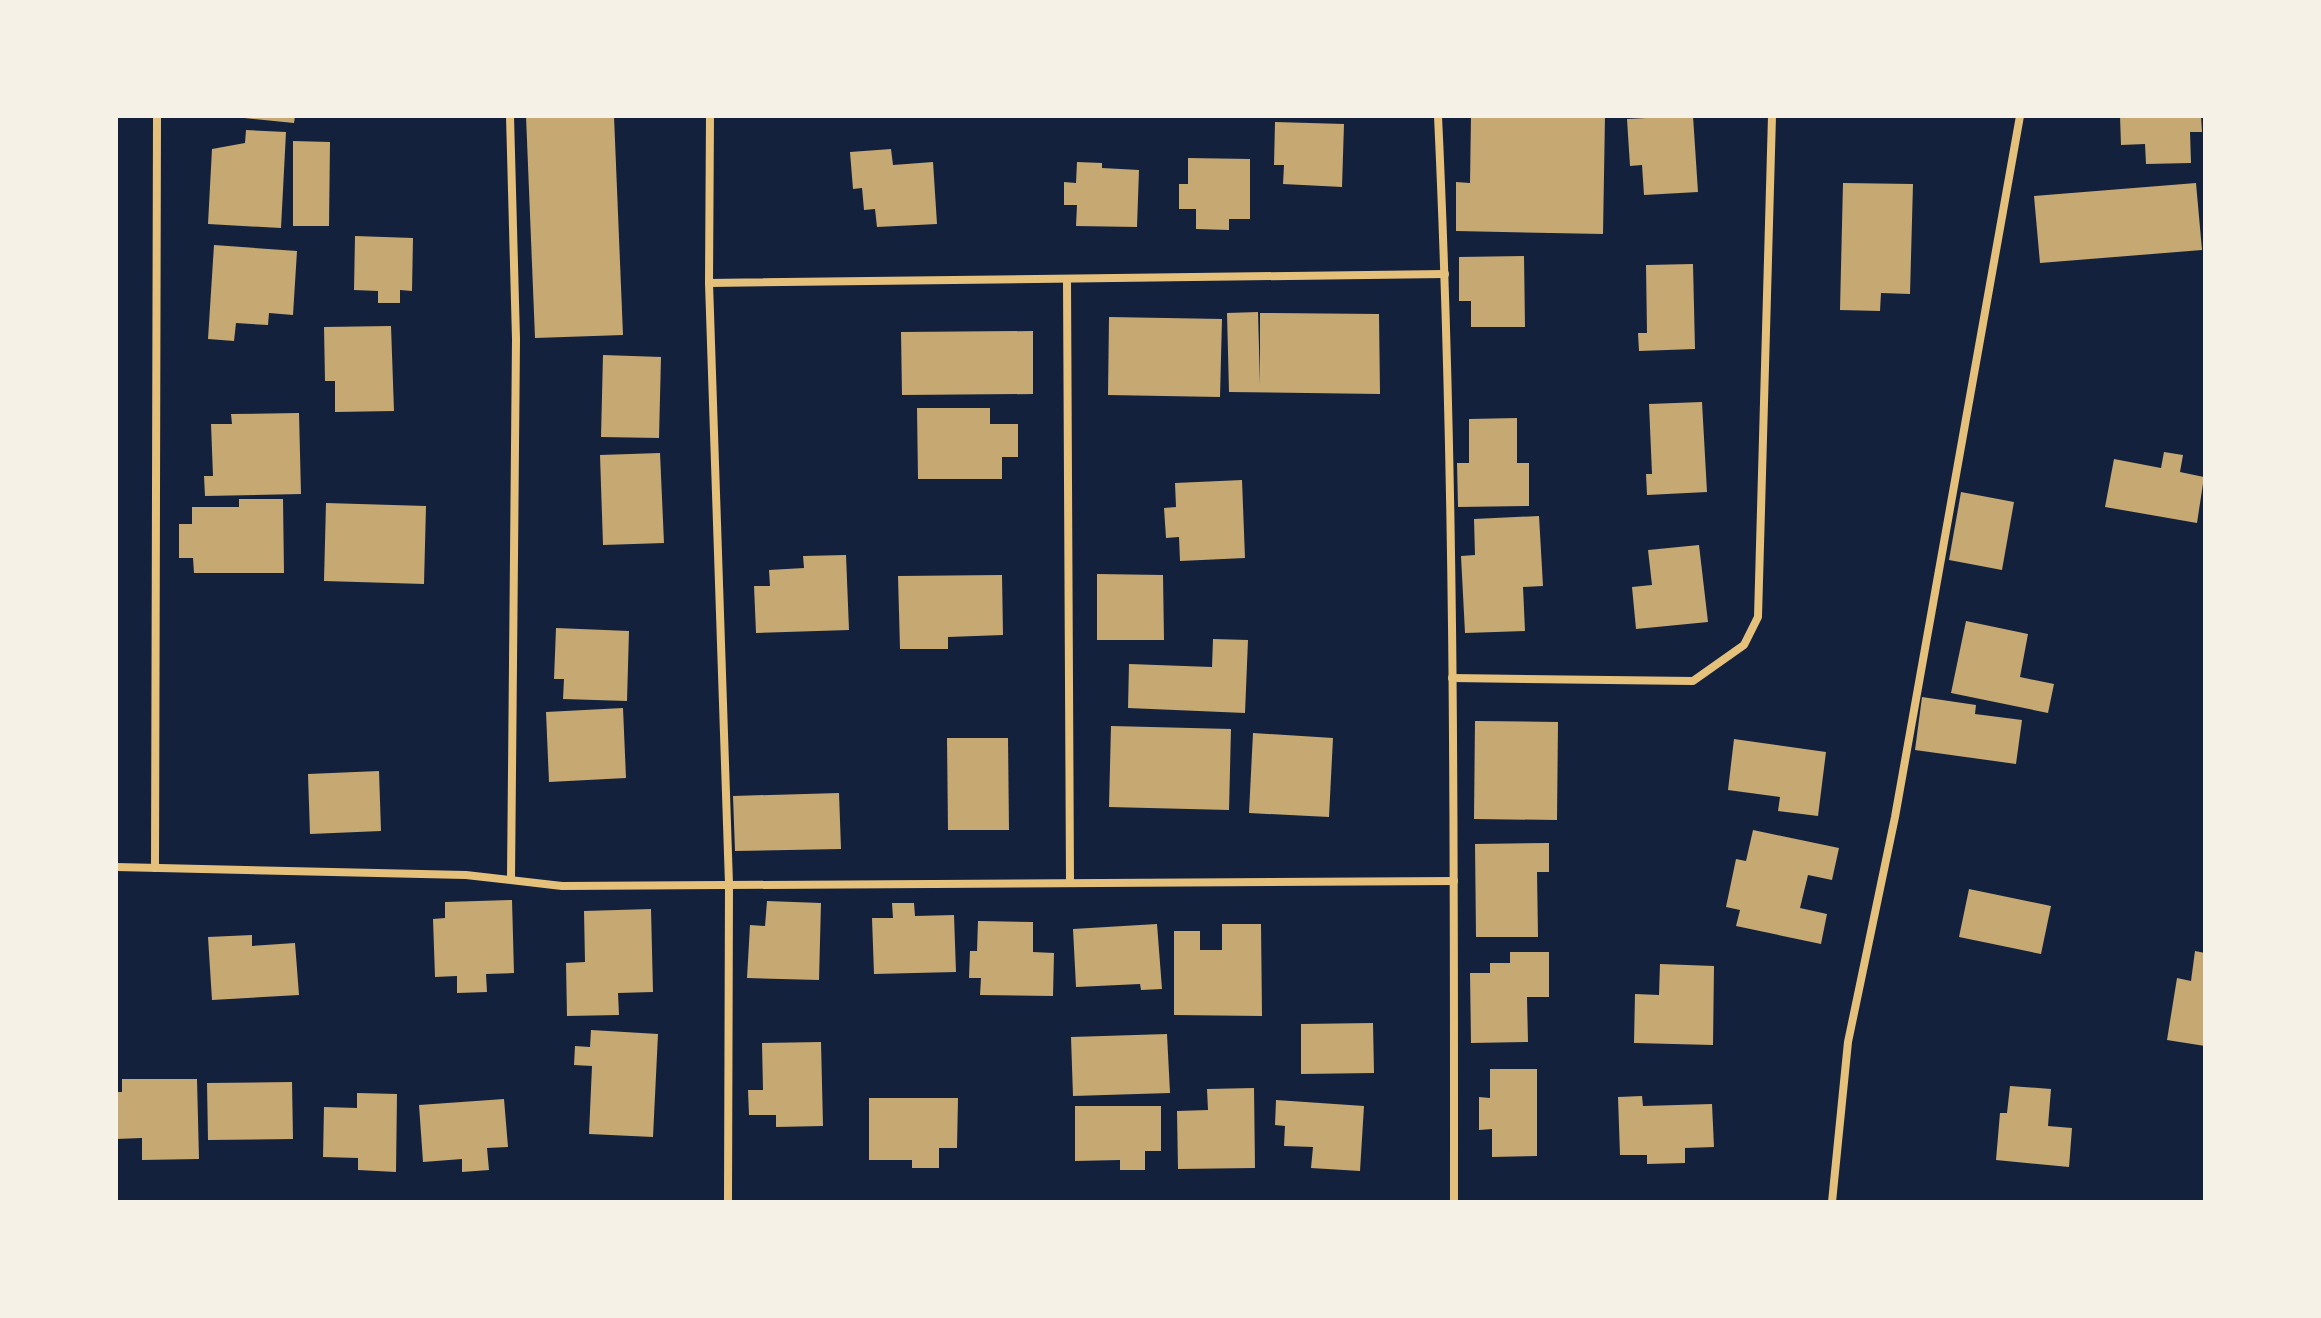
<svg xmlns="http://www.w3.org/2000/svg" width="2321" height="1318" font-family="'DejaVu Sans',sans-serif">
<rect width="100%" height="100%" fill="#14213d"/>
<!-- building -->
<g fill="#c6a872">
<polygon points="225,116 295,116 294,123"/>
<polygon points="526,116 614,116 623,335 535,338"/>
<polygon points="1471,116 1605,116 1603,234 1456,231 1456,182 1470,183"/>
<polygon points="1683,116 1693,116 1698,192 1644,195 1642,165 1630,166 1627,119"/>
<polygon points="2120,116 2201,116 2202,132 2190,132 2191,163 2146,164 2145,144 2121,145"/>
<polygon points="1275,122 1344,124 1342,187 1283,184 1284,165 1274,165"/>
<polygon points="246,130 286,132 281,228 208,224 212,149 245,143"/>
<polygon points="293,141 330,142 329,226 293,226"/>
<polygon points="891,149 893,165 933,162 937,224 877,227 875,209 864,210 862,188 853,189 850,152"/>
<polygon points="1188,158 1250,159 1250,219 1229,219 1229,230 1196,229 1196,209 1179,209 1179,184 1188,184"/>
<polygon points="1077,162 1102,163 1102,168 1139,170 1137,227 1076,226 1077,205 1064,205 1064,182 1076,183"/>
<polygon points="1843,183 1913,184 1910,294 1881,293 1880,311 1840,310"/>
<polygon points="2196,183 2202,250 2040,263 2034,196"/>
<polygon points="355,236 413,238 412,291 400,290 400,303 378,303 378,291 354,290"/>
<polygon points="214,245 297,251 293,315 269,313 268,325 236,323 234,341 208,339"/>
<polygon points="1524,256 1525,327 1471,327 1471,301 1459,301 1459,257"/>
<polygon points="1693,264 1695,349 1639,351 1638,333 1647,333 1646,265"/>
<polygon points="1258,312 1260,384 1260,313 1379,314 1380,394 1229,392 1227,313"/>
<polygon points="1109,317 1222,319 1220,397 1108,395"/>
<polygon points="391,326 394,411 335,412 335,381 325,381 324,327"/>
<polygon points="1033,331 1033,394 902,395 901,332"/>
<polygon points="603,355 661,357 659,438 601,437"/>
<polygon points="1702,402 1707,492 1647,495 1646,474 1652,474 1649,404"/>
<polygon points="917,408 990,408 990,424 1018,424 1018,457 1002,457 1002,479 918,479"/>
<polygon points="299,413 301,494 205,496 204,476 213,476 211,424 232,424 231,414"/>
<polygon points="1517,418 1517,463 1529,463 1529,506 1458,507 1457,463 1469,463 1469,419"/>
<polygon points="2164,452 2183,455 2180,472 2204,477 2197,523 2105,507 2114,459 2161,468"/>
<polygon points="660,453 664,543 603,545 600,455"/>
<polygon points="1242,480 1245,558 1180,561 1179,537 1166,538 1164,508 1176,507 1175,483"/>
<polygon points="1961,492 2014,502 2002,570 1949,560"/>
<polygon points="239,499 283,499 284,573 194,573 193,558 179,558 179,524 192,524 192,507 239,507"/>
<polygon points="326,503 426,506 424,584 324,581"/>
<polygon points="1539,516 1543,586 1523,587 1525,631 1465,633 1461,556 1475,555 1474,519"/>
<polygon points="1699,545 1708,622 1636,629 1632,587 1652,585 1648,550"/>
<polygon points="846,555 849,630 756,633 754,586 770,586 769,570 804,568 803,556"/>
<polygon points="1097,574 1163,575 1164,640 1097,640"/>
<polygon points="1002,575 1003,635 948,637 948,649 900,649 898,576"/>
<polygon points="1966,621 2028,634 2020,677 2054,684 2048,713 1951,693"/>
<polygon points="556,628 629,631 627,701 563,699 564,679 554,679"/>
<polygon points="1213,639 1248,640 1245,713 1128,708 1129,664 1212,667"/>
<polygon points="1922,697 1976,705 1975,714 2022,720 2016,764 1915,750"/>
<polygon points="623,708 626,778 549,782 546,712"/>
<polygon points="1475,721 1558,722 1557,820 1474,819"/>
<polygon points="1111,726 1231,729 1229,810 1109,807"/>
<polygon points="1253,733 1333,738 1329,817 1249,813"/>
<polygon points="947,738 1008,738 1009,830 948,830"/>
<polygon points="1734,739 1826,752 1818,816 1778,811 1780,797 1728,790"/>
<polygon points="379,771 381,831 310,834 308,774"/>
<polygon points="839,793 841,849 735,851 733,796"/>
<polygon points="1753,830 1839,848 1832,880 1808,875 1800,908 1827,914 1821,944 1736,926 1740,910 1726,907 1736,859 1746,861"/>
<polygon points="1549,843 1549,872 1537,872 1538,937 1476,937 1475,844"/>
<polygon points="1969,889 2051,906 2041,954 1959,937"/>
<polygon points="512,900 514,973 486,974 487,992 457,993 457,976 435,977 433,919 445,918 445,902"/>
<polygon points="767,901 821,903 819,980 747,978 750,925 765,926"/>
<polygon points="892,903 914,903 915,916 954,915 956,972 874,974 872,918 893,918"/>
<polygon points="651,909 653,992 618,993 619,1015 567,1016 566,963 585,962 584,911"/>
<polygon points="978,921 1033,922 1033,952 1054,953 1053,996 980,995 981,978 969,978 970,951 977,951"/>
<polygon points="1157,924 1162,989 1141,990 1140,984 1076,987 1073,929"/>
<polygon points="1222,924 1261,924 1262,1016 1174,1015 1174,931 1200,931 1200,950 1222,950"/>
<polygon points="252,935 252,946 295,943 299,995 212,1000 208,937"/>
<polygon points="2195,951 2205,953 2205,1046 2167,1040 2177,978 2191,981"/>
<polygon points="1510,952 1549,952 1549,997 1527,997 1528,1042 1471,1043 1470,973 1490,973 1490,963 1510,963"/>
<polygon points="1660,964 1714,966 1713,1045 1634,1043 1635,994 1659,995"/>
<polygon points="1373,1023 1374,1073 1301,1074 1301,1024"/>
<polygon points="591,1030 658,1034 653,1137 589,1134 592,1066 574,1065 575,1046 590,1047"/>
<polygon points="1167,1034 1170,1093 1073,1096 1071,1037"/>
<polygon points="821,1042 823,1126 776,1127 776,1115 749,1115 748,1090 763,1090 762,1043"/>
<polygon points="1490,1069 1537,1069 1537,1156 1492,1157 1492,1129 1479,1130 1479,1097 1490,1098"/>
<polygon points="122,1079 197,1079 199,1159 142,1160 142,1138 116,1139 116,1092 122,1092"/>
<polygon points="292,1082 293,1139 208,1140 207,1083"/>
<polygon points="2010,1086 2051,1089 2048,1126 2072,1128 2069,1167 1996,1160 2000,1113 2007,1113"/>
<polygon points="1254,1088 1255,1168 1178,1169 1177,1111 1208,1110 1207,1089"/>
<polygon points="357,1093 397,1094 396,1172 358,1170 358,1158 323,1157 324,1107 357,1108"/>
<polygon points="1642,1096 1643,1106 1712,1104 1714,1147 1685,1148 1685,1163 1647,1164 1647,1155 1620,1155 1618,1097"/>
<polygon points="869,1098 958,1098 957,1148 939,1148 939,1168 912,1168 912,1160 869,1160"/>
<polygon points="504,1099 508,1147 487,1148 489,1170 462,1172 462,1159 423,1162 419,1105"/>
<polygon points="1276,1100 1364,1106 1360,1171 1311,1168 1313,1147 1284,1146 1285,1126 1275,1125"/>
<polygon points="1075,1106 1161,1106 1161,1151 1145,1151 1145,1170 1120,1170 1120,1160 1075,1161"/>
</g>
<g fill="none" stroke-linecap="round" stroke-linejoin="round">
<!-- minor -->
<g stroke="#e5c07b" stroke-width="8">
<polyline points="510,116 516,339 511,879"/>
<polyline points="710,116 709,283 729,884 728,1202"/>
<path d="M1438 116C1455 478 1454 840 1454 1202"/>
<polyline points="1067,280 1070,882"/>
<polyline points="709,283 1445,274"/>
<polyline points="1452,678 1693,681 1744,645 1758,617 1772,116"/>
<polyline points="116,867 466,875 562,886 1454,881"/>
<polyline points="155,868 157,116"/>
<polyline points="1832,1202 1848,1042 1895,817 2020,116"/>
</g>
</g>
<!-- border -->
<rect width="2321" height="1318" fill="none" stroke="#f6f1e7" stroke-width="236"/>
</svg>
